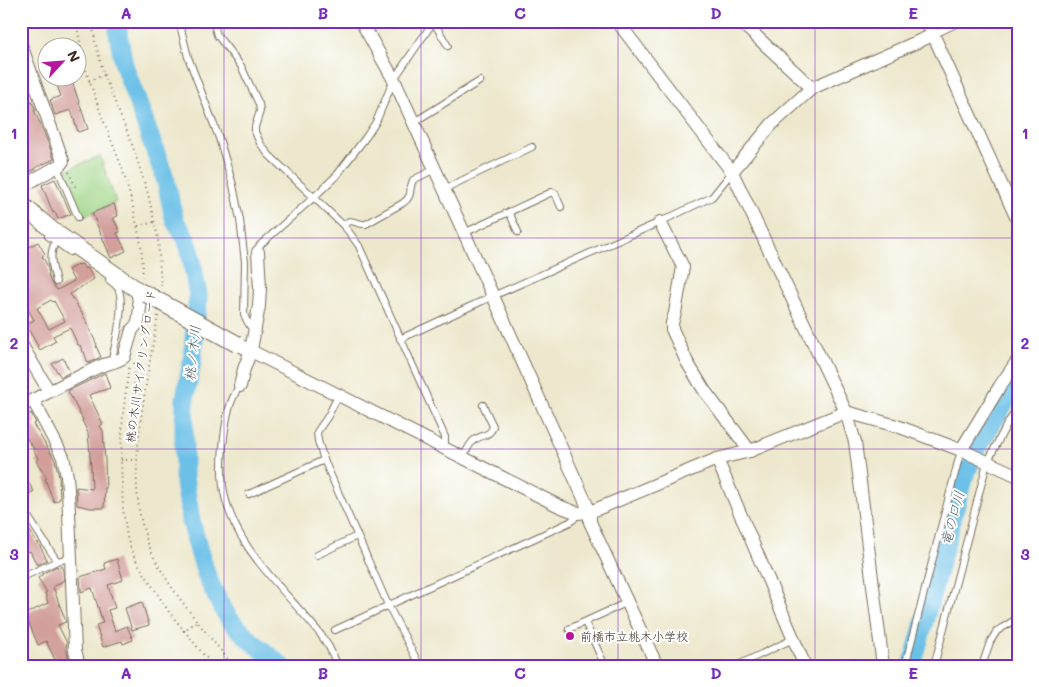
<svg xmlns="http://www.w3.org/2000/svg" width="1039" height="687" font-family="Mali,'Klee One',sans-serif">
<rect width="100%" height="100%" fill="#fff"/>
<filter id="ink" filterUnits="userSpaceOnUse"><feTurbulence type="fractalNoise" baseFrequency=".02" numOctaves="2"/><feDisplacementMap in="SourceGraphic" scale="10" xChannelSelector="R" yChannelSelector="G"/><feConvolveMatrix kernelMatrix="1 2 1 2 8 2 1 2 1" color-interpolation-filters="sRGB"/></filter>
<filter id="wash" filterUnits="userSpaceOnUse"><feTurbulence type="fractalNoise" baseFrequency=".0096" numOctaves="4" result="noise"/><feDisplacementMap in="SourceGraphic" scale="20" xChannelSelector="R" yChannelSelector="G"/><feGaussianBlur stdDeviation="1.12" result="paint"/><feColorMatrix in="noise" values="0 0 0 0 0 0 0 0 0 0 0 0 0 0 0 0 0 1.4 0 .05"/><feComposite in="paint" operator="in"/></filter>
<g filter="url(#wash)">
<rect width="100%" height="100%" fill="#ede8cd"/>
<!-- green -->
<polygon fill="#a0d688" stroke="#6e8053" points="100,156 116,202 82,217 64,171"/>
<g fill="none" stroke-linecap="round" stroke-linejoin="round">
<!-- river -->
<g stroke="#6ac0e7" stroke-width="19">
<polyline points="119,21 118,33 124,65 166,181 173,214 176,223 186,238 190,250 198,296 192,362 185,398 184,428 184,477 191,521 199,551 208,579 220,604 230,620 250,640 282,666"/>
<polyline points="912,666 963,479 977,448 1018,381"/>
</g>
</g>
<g id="blocks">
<!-- building -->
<g fill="#d29f9b" fill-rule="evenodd">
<polygon points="54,78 71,78 88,129 78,132 71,110 55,115 50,100 61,96"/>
<polygon points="21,84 29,101 31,100 36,110 34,110 43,130 54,159 35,168 36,169 24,174 21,168"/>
<polygon points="55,179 71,214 58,219 55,212 53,213 42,185"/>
<polygon points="114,204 118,216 113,218 120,232 117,233 126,251 111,258 92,213"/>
<path d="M38 242 45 254 42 256 47 265 49 273 48 274 51 283 57 290 74 281 68 270 78 264 79 265 82 264 85 269 87 267 94 279 70 294 84 317 97 345 96 346 101 357 88 363 84 352 82 351 80 345H78L70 328 53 336 56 341 40 350 26 325 34 320 26 306 21 309V267L25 265 21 257V251ZM51 300 53 302 54 301 65 321 49 329 37 308Z"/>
<polygon points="63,358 70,372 61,377 52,364"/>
<polygon points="105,373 110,388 89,395 103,424 100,426 103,431 105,460 106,488 105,488 104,508 91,508 77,505 76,487 92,489 91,467 88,433 82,420 83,420 68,391"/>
<polygon points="31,413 36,423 33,424 55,460 59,477 60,499 54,502 45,479 47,478 36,461 39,459 33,450 34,449 21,430 21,420"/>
<polygon points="21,472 34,491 21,500"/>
<polygon points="30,531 37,543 38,542 47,560 37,565 30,551 27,552 21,540 21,535"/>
<polygon points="117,559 123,580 108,585 115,608 108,610 115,631 127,626 133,640 123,644 122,641 103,647 96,625 103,623 92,588 81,592 80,577 106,569 104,563"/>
<polygon points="57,566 58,568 61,566 63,570 64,580 53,587 66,622 58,625 67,643 66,647 70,665 68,666 60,666 58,662 56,662 46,641 38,645 25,614 48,603 45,593 47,592 38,578 42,575 42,574"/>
<polygon points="142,602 149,625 132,630 125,608"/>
</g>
</g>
</g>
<g filter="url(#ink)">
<use href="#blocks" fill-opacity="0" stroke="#796c5b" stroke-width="1"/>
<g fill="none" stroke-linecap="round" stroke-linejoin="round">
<!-- service casing -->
<g stroke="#796c5b" stroke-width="8">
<g id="service">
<path d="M179 21 188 57 219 138 233 185 240 220 245 262 244 314C246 321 249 325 253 330"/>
<polyline points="213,21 217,35 241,66 259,104 260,111 255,127 255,132 260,143 268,154 343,225 349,232 359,246 445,437 445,443 444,448"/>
<polyline points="432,23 436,26 448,46"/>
<polyline points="933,35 962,21"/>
<polyline points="413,121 419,119 480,81"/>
<polyline points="57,167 78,217"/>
<polyline points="444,189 532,147"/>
<polyline points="509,212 518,232"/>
<path d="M343 225 349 221C355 221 360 225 366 224L403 203C414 195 408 190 413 180L435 169"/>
<polyline points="464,233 552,192 555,193 561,207"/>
<polyline points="48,236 70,252"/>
<path d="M55 243C48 256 53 268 56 282"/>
<polyline points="258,252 258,248 260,245 313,198 337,175 346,163 366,137 376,122 394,79 434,21"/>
<path d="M109 280C112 282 115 284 118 288 126 303 115 346 111 363"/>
<polyline points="400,339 493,296 660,222 712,197 732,172"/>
<path d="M240 386C229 400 226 420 224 437 222 453 221 470 223 486 231 546 285 589 321 635L329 647 338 666"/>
<polyline points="339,394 328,416 317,432 318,441 324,460 388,605 420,666"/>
<path d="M463 458C466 452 469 444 474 440 481 435 491 436 493 426L483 405"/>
<polyline points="249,494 324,460"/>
<polyline points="21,506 57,561"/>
<polyline points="317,555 357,536"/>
<polyline points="21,578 57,561 71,558"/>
<polyline points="585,622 605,666"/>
<polyline points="569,629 628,602"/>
<polyline points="335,630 570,522 574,519 577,513"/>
<polyline points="736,666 793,639"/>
<polyline points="905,666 961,450"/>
<polyline points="934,666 987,463 1007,424 1018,408"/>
<polyline points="982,666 990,642 997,631 1018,618"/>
</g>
</g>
<!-- minor casing -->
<g stroke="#796c5b" stroke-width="14">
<g id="minor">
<polyline points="361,21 395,82 493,296 590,512 590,522 657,666"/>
<polyline points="617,21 732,172 846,412 855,442 883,666"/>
<polyline points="927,21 1018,221"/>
<polyline points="21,45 63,161 60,165 21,187"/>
<polyline points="812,88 933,35"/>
<polyline points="732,172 772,124 812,88 744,25 742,21"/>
<polyline points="660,222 683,267 675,313 672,323 672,329 687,362 704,390 750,451"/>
<polyline points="21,344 49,391"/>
<polyline points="237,344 559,506 577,513 590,512 717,459 750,451 846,412 897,426 961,450 1018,476"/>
<polyline points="240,386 244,369 251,350 259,306 260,289 258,252"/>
<polyline points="33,400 63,457 67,476 68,490 75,650 79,666"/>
<path d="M21 406 98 367C107 363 116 363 124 357L132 330 138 323 140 308 138 296 139 291"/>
<polyline points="961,450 1000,386 1018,360"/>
<polyline points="717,459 805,666"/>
</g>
</g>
<!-- tertiary casing -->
<g stroke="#796c5b" stroke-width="18">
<polyline id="tertiary" points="21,204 52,230 139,291 146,294"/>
</g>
<!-- path -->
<g stroke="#796c5b" stroke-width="2" stroke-dasharray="1 4" stroke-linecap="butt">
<polyline points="76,21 85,68 102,117 121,165 132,202 141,244 143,269 142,276"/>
<polyline points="92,21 95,41 104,75 133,147 148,194 158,238 161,286"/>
<polyline points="89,81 104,75"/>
<polyline points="69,172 76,188"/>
<polyline points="138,226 155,222"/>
<path d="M158 316C153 343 148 371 144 398 136 452 129 509 155 559 175 598 206 631 233 666"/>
<polyline points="134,363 135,431 137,438"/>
<polyline points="129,368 123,413 121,460 123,509 127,537 131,550 137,562 169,612 213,666"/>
<polyline points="121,460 136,460"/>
<polyline points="183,631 197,622"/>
</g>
<!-- service -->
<use href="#service" stroke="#fff" stroke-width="6"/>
<!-- minor -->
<use href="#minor" stroke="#fff" stroke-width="12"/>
<!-- tertiary -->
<use href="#tertiary" stroke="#fff" stroke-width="16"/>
<!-- tertiary-bridge casing -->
<g stroke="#796c5b" stroke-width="18" stroke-linecap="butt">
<polyline id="tertiary-bridge" points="146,294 237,344"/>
</g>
<!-- tertiary-bridge -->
<use href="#tertiary-bridge" stroke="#fff" stroke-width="16"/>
</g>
</g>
<!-- grid -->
<path fill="none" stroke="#7b2cbf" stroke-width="1" stroke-opacity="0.55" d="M224 21V666M421 21V666M618 21V666M815 21V666M21 238H1018M21 449H1018"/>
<!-- markers -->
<circle fill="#b5179e" stroke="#fff" stroke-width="2" cx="570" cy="636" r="5"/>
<g text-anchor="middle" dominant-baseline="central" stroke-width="4" stroke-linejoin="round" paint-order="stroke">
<!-- street labels -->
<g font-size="12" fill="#3b2a1e" stroke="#fff">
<text transform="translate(140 366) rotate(-82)">桃の木川サイクリングロード</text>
</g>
<!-- poi labels -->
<g font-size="12" fill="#3b2a1e" stroke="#fff" text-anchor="start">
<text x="580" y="636">前橋市立桃木小学校</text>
</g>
<!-- water labels -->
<g font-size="14" font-style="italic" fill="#4b5e64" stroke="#fff">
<text transform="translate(192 353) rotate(-84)">桃ノ木川</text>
<text transform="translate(952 518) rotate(-75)">竜の口川</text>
</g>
</g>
<!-- margin -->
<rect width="1039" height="687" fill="none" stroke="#fff" stroke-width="55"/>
<!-- north arrow -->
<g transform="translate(62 62) rotate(64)"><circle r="24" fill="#ffffff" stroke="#b1aaa5"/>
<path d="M0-4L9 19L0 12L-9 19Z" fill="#b5179e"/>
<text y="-8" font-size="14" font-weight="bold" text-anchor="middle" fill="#3b2a1e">N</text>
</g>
<rect x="28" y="28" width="984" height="632" fill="none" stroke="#7b2cbf" stroke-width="2"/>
<g font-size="16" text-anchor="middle" font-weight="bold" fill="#7b2cbf">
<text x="126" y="19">A</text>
<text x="323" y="19">B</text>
<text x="520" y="19">C</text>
<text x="716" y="19">D</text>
<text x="913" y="19">E</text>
<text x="14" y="139">1</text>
<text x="1025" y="139">1</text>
<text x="14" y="349">2</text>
<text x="1025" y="349">2</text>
<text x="14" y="560">3</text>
<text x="1025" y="560">3</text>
<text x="126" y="679">A</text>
<text x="323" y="679">B</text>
<text x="520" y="679">C</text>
<text x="716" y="679">D</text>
<text x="913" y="679">E</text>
</g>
</svg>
